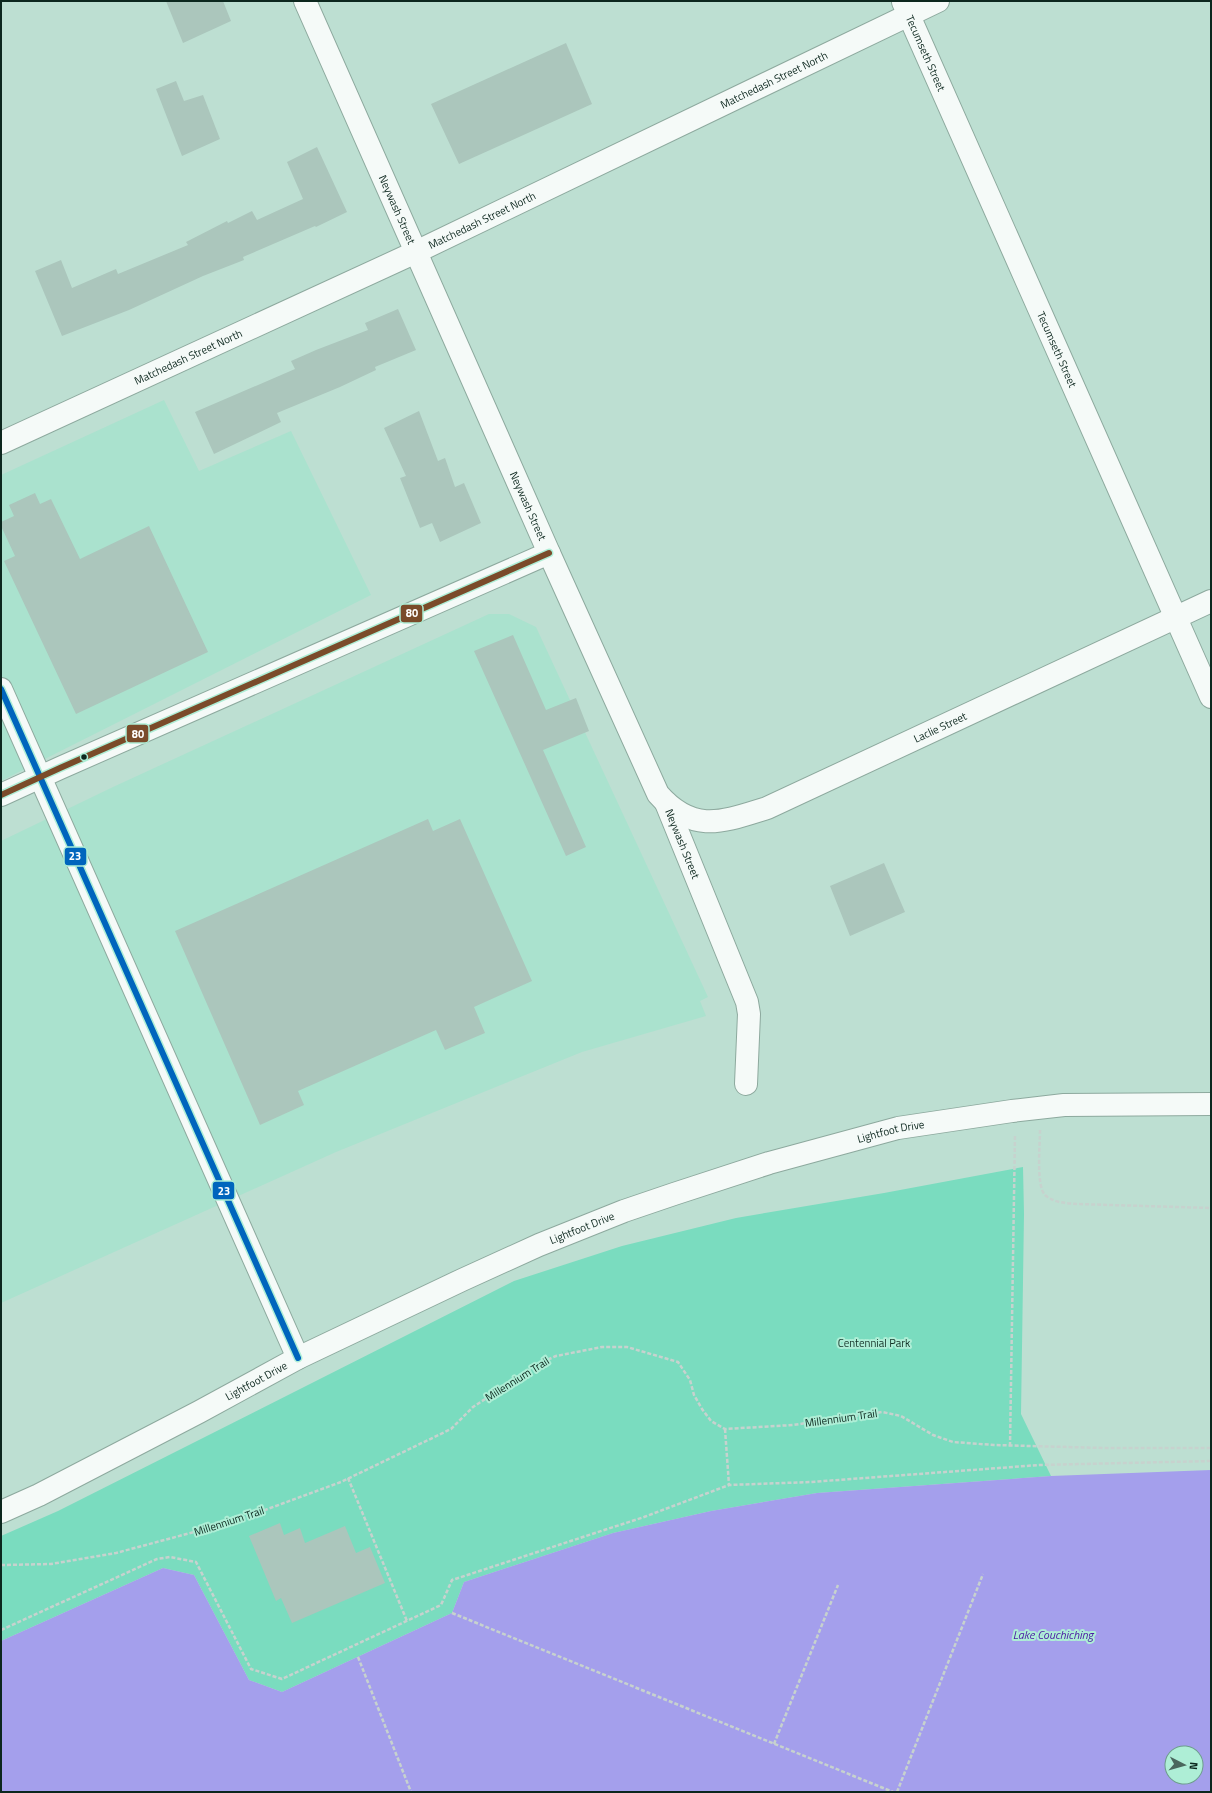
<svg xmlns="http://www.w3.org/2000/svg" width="1212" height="1793" font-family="'Titillium Web',sans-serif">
<rect width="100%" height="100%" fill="#bddfd2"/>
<!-- built -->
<g fill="#aae2ce">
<polygon points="164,400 199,471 291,431 371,595 1,781 1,475"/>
<polygon points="489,614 509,614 536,627 708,997 700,1001 706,1016 582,1052 336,1152 1,1303 1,841 113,787"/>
</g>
<!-- green -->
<polygon fill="#7adcbf" points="1023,1167 1024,1214 1021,1414 1051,1476 817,1493 711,1511 613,1533 464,1582 452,1613 282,1692 249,1680 194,1575 163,1568 1,1641 1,1536 58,1511 514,1281 622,1246 736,1218 884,1193"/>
<!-- water -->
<path fill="#a49fec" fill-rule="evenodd" d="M1211 1470V1792H1V1641L163 1568 194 1575 249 1680 282 1692 452 1613 464 1582 613 1533 711 1511 817 1493 1051 1476ZM1172 1753H1196V1777H1172Z"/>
<!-- building -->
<g fill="#abc6bc">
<polygon points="166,1 223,1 231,21 183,43"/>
<polygon points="566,43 592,104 459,164 431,104"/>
<polygon points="176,81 184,101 203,95 220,139 182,156 156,89"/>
<polygon points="317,147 347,212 316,227 315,226 243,257 244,260 203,276 129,310 62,336 35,271 61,260 72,288 116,269 118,274 188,245 186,242 227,221 228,223 252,211 257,220 303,199 287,162"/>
<polygon points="398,309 416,350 375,367 376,370 340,387 277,413 281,422 214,454 195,412 295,369 291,361 316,350 368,330 365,323"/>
<polygon points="419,411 438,461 445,458 455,487 464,483 481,523 440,542 432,523 420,528 400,478 406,476 384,428"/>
<polygon points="35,493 40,504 51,499 80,559 149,526 208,652 76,714 4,561 15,556 1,526 1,522 14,516 9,505"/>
<polygon points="513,635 546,710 576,698 589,731 543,750 586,847 566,856 474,651"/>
<polygon points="428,819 433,831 460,819 532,981 474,1007 485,1033 445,1050 436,1030 298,1091 304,1105 260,1125 175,931"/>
<polygon points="884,863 905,912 850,936 830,886"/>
<polygon points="280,1523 284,1535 300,1528 305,1543 345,1526 356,1553 370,1547 385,1583 292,1623 281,1598 276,1601 249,1536"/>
</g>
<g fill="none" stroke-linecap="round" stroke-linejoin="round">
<!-- street casing -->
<g stroke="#8da99e" stroke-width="24">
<g id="street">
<path id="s1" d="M305 1 549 553"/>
<path id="s2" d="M903 2 1211 697"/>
<path id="s3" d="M1 443 416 252 938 1"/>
<polyline points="1,689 298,1358"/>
<path id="s4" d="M666 803 747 1002 749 1014 746 1084"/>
<path id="s5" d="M1 1512 39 1495 199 1412 298 1358 462 1280 539 1245 624 1211 674 1194 769 1163 898 1128 1012 1111 1064 1105 1211 1104"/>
</g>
</g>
<!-- secondary casing -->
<g stroke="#8da99e" stroke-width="24">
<g id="secondary">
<path id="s6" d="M1 795 60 768 549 553 658 794C693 834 722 822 767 808L1211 601"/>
</g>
</g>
<!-- path -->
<g stroke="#c7d2ce" stroke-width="2.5" stroke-dasharray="4 2" stroke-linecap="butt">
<path d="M1040 1130C1040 1144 1036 1186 1045 1195 1054 1203 1066 1203 1077 1204L1211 1208"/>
<polyline points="725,1429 729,1485"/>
<polyline points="1010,1446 1015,1134"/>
<polyline points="348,1478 407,1621"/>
<polyline points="1,1565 51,1564 116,1553 235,1521 341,1482 451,1429 473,1407 540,1363 556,1356 602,1347 627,1347 678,1362 690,1380 694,1395 702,1409 711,1421 725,1429 793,1425 882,1412 901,1416 933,1435 953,1442 994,1445 1104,1448 1211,1448"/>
<polyline points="452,1613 893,1792"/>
<polyline points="1,1630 157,1559 170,1557 196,1562 251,1669 282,1679 441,1605 452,1580 644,1517 729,1485 811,1482 1039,1465 1211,1461"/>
<polyline points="358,1657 411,1792"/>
<polyline points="774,1744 838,1585"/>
<polyline points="897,1792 983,1574"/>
</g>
<!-- street -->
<use href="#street" stroke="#f5faf8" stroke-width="22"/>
<!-- secondary -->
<use href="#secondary" stroke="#f5faf8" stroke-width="22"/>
<!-- bus-1 casing -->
<g stroke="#aeeed6" stroke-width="9">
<polyline id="bus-1" points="1,689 298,1358"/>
</g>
<!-- bus-2 casing -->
<g stroke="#aeeed6" stroke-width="9">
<polyline id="bus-2" points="1,795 60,768 549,553"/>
</g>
<!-- bus-1 -->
<use href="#bus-1" stroke="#0065bd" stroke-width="6"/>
<!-- bus-2 -->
<use href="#bus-2" stroke="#7a4b2a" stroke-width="6"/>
</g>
<!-- markers -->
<circle fill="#0c271e" stroke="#aeeed6" stroke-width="1.5" cx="84" cy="757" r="3.5"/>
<g text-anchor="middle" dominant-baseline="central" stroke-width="4" stroke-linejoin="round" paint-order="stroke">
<!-- street labels -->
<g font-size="11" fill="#0c271e" stroke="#aeeed6">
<text stroke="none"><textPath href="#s2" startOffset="56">Tecumseth Street</textPath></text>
<text stroke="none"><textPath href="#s3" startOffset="854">Matchedash Street North</textPath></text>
<text stroke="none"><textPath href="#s1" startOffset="228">Neywash Street</textPath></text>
<text stroke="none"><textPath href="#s3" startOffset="530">Matchedash Street North</textPath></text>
<text stroke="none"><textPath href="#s2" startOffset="380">Tecumseth Street</textPath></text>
<text stroke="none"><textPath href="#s3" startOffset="206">Matchedash Street North</textPath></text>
<text stroke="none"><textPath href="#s1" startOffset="552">Neywash Street</textPath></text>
<text stroke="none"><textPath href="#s6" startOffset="1174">Laclie Street</textPath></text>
<text stroke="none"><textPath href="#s4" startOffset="44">Neywash Street</textPath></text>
<text stroke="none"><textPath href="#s5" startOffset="971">Lightfoot Drive</textPath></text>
<text stroke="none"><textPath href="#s5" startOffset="647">Lightfoot Drive</textPath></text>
<text transform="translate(517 1379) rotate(-32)">Millennium Trail</text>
<text stroke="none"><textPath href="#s5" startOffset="287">Lightfoot Drive</textPath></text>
<text transform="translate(841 1418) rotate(-8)">Millennium Trail</text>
<text transform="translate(229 1521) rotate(-18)">Millennium Trail</text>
</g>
<!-- park labels -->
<g font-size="11" fill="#143127" stroke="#aeeed6">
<text x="874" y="1343">Centennial Park</text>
</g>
<!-- water labels -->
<g font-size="12" font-style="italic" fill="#4b1aa3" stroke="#aeeed6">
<text x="1053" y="1634">Lake Couchiching</text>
</g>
</g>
<g stroke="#aeeed6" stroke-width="1.5">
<rect x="400" y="604" width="23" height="19" rx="4" fill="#7a4b2a"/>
<rect x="126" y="724" width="23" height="19" rx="4" fill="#7a4b2a"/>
<rect x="64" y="847" width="23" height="19" rx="4" fill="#0065bd"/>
<rect x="212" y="1181" width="23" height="19" rx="4" fill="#0065bd"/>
</g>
<g font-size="11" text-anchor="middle" font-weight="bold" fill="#fff">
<text x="412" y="617">80</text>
<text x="138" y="738">80</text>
<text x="75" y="860">23</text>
<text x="224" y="1195">23</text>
</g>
<!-- border -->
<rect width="1212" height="1793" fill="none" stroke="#0c271e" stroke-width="4"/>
<!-- north arrow -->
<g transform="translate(1184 1765) rotate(96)"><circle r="19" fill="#aeeed6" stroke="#6d9e8c"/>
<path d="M0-3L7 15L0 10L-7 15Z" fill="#4a675d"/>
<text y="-6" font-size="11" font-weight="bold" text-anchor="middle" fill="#0c271e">N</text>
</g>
</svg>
